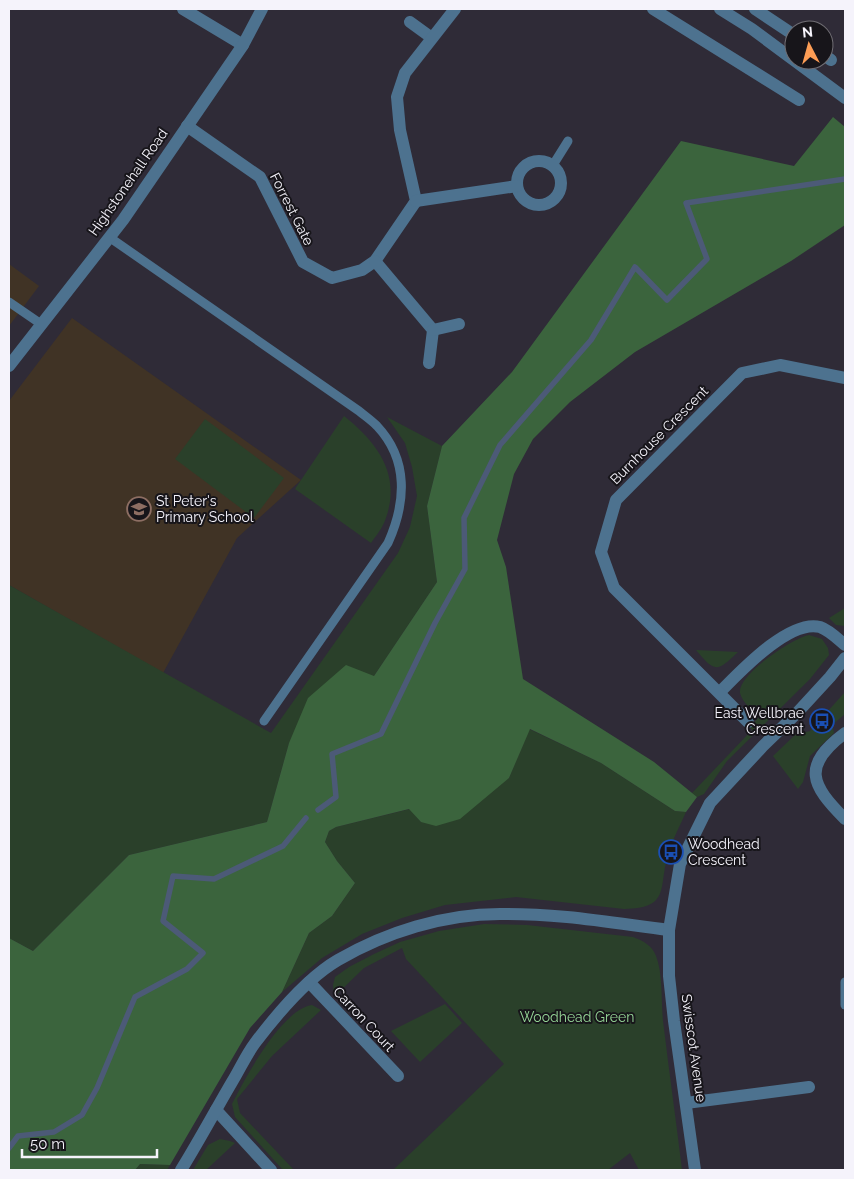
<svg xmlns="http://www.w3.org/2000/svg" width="854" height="1179" font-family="Raleway,sans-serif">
<rect width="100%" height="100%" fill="#2f2b37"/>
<!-- education -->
<g fill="#403325">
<polygon points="9,264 39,286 9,326"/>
<polygon points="72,318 301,480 237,538 163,673 9,585 9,401"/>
</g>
<!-- green -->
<g fill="#2a402a">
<path d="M344 416C379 444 403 477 384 523 381 530 375 537 371 543L295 489Z"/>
<polygon points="387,417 442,446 427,506 437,582 374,676 289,743 267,822 129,855 33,951 9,938 9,585 271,733 398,553 410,527 417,496 412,467 405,443"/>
<polygon points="205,419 284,478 254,518 175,459"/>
<polygon points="845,608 845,626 836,625 829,618"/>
<path d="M809 635 822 639 828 648 829 655 810 679 727 761 704 794 697 797 692 793 752 730 750 727 759 717C753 711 742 702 740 693 737 675 793 638 809 635Z"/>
<path d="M696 650 738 652C717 672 715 673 696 650Z"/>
<polygon points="845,692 845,714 832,725 834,733 810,756 803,782 798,789 773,756 795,735 810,731"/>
<path d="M529 729 601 763 675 811 686 812C680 826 672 840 668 855 658 888 671 908 624 909L516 897 445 905 402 918 362 934 322 958 282 992 309 933 332 916 355 883 337 861 325 842 329 831 336 827 410 809 421 822 509 778Z"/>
<path d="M484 924 527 925 633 937C643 941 652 945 656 956 663 973 661 1001 663 1021 669 1071 676 1120 682 1170H639L630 1153 608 1170H393L504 1064 406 959 402 948 364 968 334 997 333 985 335 977 349 967 374 954 400 942 439 931Z"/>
<polygon points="445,1004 462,1023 420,1062 391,1031"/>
<path d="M312 1005 321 1010 272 1056 237 1099 240 1113 294 1170H283L235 1117 232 1104C245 1078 282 1009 312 1005Z"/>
<polygon points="220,1139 230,1141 235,1143 206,1170 193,1170 208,1145"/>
<polygon points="140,1164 170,1165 167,1170 135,1170"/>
</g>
<!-- forest -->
<polygon fill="#3b643d" points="833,117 845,127 845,225 791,261 635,352 570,402 533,439 514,474 497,540 506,567 523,679 654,762 697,797 686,812 675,811 601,763 530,729 509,778 460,819 436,826 421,822 409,809 336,827 329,831 325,842 337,861 355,883 332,916 309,933 282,992 250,1028 170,1165 140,1164 135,1170 9,1170 9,938 33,951 129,855 267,822 289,743 308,698 346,665 374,676 437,582 427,506 442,446 512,372 681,141 794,166"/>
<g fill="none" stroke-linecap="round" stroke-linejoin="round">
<!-- stream -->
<g stroke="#4c5a77" stroke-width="5.5">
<polyline points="318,810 336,797 332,754 381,734 435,623 465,569 464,518 500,445 591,340 635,267 667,300 707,259 686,203 845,179"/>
<polyline points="9,1148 18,1136 54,1132 82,1115 97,1088 135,997 187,969 203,953 163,921 173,876 214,879 283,846 306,818"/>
</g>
<!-- service -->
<g stroke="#4d728f" stroke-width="9">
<polyline points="553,165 568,141"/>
<path d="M109 237 359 411C365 416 371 420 377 426 409 460 406 503 388 543L264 721"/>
<polyline points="9,302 41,324"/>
<polyline points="845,982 845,1005"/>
</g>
<!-- minor -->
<g stroke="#4d728f" stroke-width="12">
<polyline points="183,9 243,45"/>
<polyline points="653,9 799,100"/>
<polyline points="755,9 794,35"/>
<polyline points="410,22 432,38"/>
<polyline points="824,55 831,60"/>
<polyline points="187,126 260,177 303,262 332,278 362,270 375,261 416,201 400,130 397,97 405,73 455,9"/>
<circle cx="539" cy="183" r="22"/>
<polyline points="416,201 517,186"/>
<polyline points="375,261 433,330 429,363"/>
<polyline points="433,330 459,324"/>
<polyline points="9,366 123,220 243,45 262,9"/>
<path d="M720 692C740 672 789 619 820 627 829 630 838 639 845 645"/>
<polyline points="748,722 614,588 601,552 616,500 742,373 780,365 845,378"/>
<path d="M845 733C801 766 811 785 845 819"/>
<polyline points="309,982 398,1076"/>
<polyline points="686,1103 809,1087"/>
<polyline points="216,1110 271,1170"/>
<path d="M181 1170C199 1141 215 1111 232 1082 240 1069 246 1055 255 1043 277 1014 307 978 338 960 386 932 444 914 500 914 557 913 613 923 669 930"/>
</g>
<!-- tertiary -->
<g stroke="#4d728f" stroke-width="12">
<polyline points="720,9 752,29 845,98"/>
<polyline points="695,1170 674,1021 669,976 669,930 680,864 710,803 763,746 796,714 830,677 845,658"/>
</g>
</g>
<!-- icons -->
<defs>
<g id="school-ring" transform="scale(1.25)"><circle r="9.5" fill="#17151a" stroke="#8d6e63" stroke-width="1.5"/><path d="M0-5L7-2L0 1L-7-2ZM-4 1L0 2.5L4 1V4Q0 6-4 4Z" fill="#8d6e63"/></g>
<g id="bus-ring" transform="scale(1.25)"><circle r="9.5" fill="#17151a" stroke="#1a4fb4" stroke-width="1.5"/><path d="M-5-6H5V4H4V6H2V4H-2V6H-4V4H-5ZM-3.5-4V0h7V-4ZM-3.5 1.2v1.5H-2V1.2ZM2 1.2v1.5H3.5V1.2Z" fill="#1a4fb4"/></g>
</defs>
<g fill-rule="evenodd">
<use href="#school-ring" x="139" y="509"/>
<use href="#bus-ring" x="822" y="721"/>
<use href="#bus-ring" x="671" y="852"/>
</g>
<g text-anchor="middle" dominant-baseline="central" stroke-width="4" stroke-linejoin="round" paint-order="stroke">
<!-- street labels -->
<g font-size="14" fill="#f5f3fb" stroke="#17151a">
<text transform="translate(128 182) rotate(-55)">Highstonehall Road</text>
<text transform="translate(292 209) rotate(63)">Forrest Gate</text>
<text transform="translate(659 435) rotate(-45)">Burnhouse Crescent</text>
<text transform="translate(364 1019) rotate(47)">Carron Court</text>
<text transform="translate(694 1048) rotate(82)">Swisscot Avenue</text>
</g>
<!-- poi labels -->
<g font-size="14" fill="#f5f3fb" stroke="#17151a" text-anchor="start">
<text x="156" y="501">St Peter's<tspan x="156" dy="16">Primary School</tspan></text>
<text x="804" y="713" text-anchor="end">East Wellbrae<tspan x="804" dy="16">Crescent</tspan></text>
<text x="688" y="844">Woodhead<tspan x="688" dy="16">Crescent</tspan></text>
</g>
<!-- park labels -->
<g font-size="14" fill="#96d697" stroke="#17151a">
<text x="577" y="1017">Woodhead Green</text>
</g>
</g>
<!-- border -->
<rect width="854" height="1179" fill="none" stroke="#f5f3fb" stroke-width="20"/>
<!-- north arrow -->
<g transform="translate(809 45) rotate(354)"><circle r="24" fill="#17151a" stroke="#706e74"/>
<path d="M0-4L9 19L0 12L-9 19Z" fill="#fd9d55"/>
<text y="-8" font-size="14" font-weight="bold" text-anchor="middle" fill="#f5f3fb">N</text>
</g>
<!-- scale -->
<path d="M22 1149v8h135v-8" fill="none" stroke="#f5f3fb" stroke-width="2.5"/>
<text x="30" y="1149" font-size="15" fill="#f5f3fb" stroke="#17151a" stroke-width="4" paint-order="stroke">50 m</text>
</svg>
